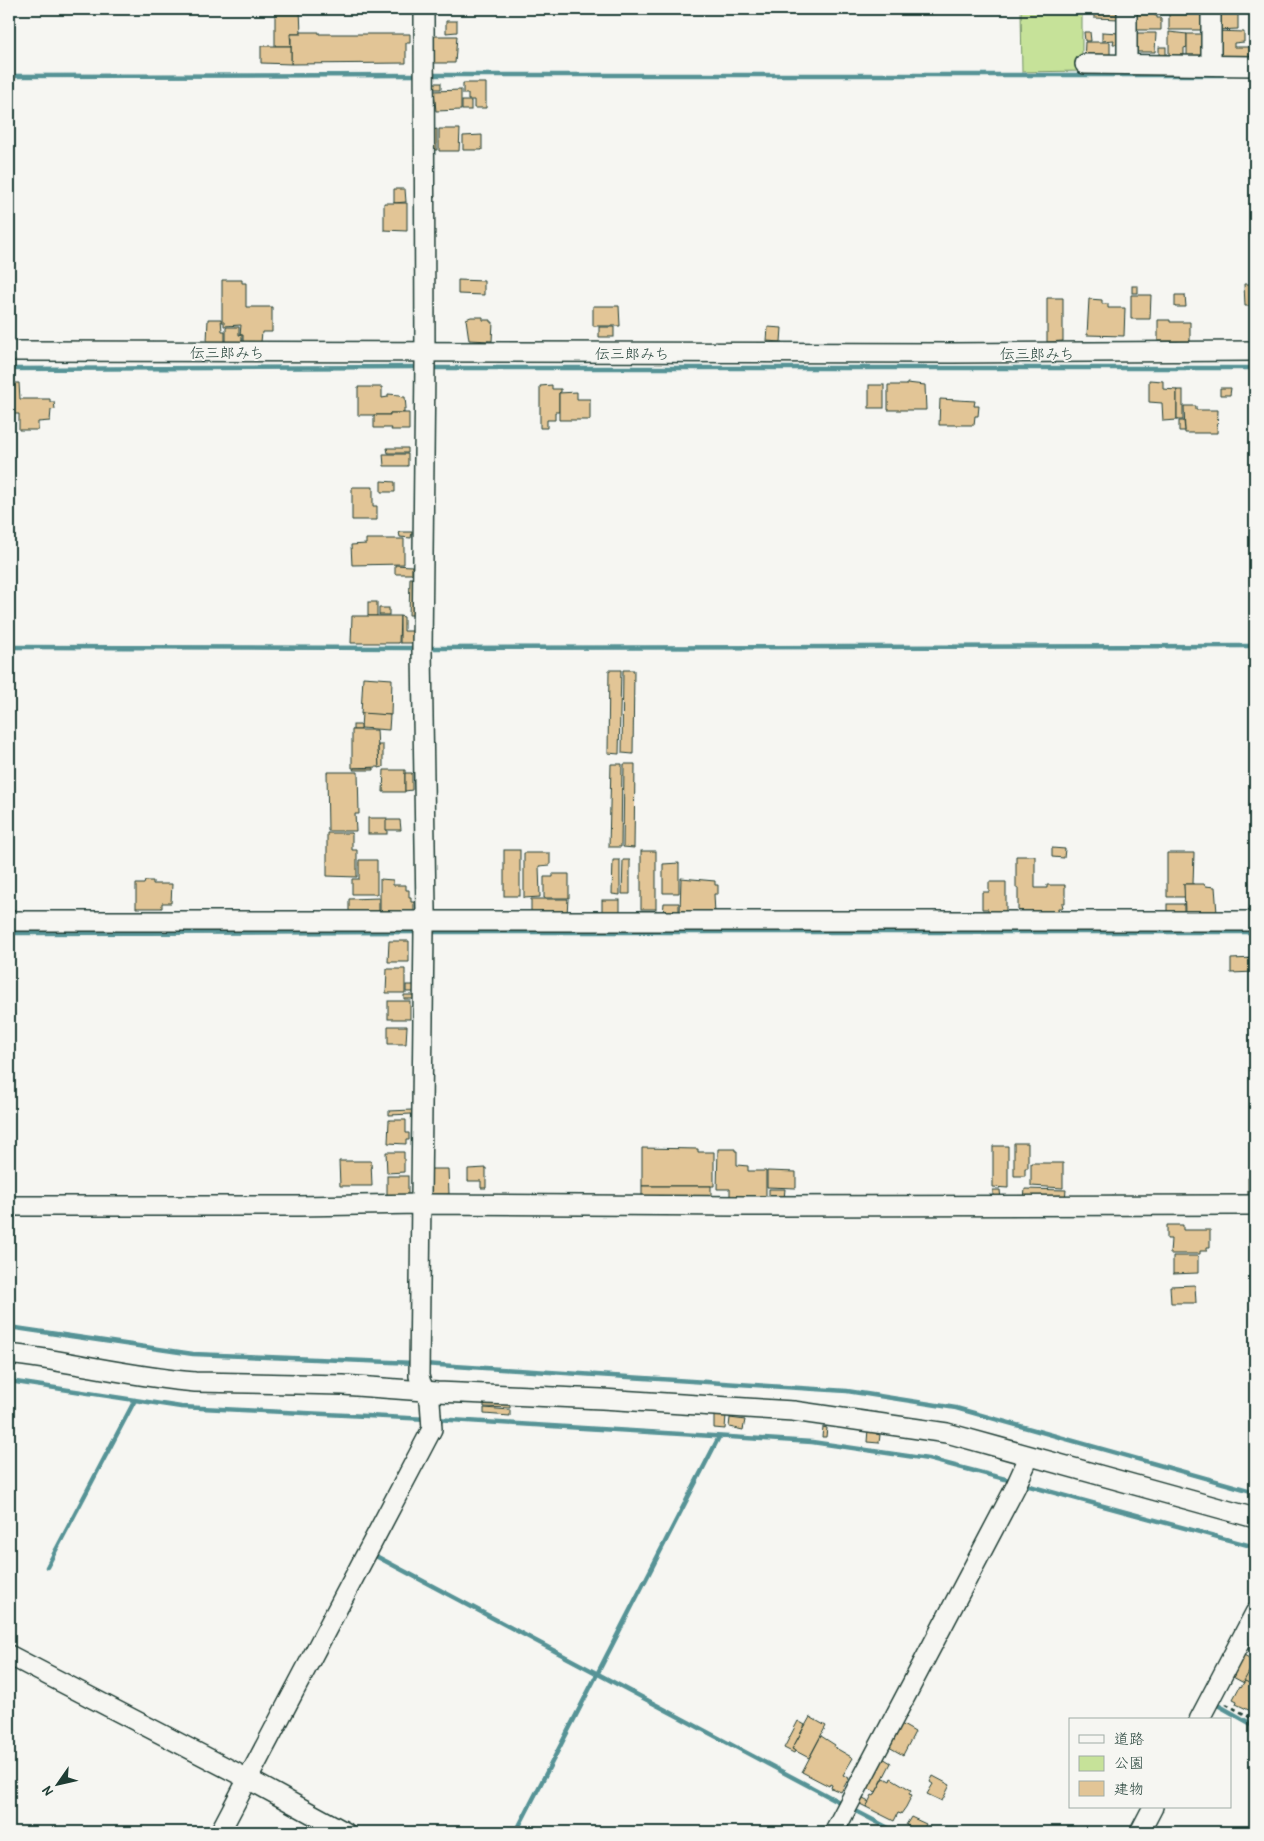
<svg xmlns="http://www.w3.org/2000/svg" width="1264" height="1841" font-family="'Patrick Hand','Klee One',sans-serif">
<rect width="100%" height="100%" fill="#f6f6f2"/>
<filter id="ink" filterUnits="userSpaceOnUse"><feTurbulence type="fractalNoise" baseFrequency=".02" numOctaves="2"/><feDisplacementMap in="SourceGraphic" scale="10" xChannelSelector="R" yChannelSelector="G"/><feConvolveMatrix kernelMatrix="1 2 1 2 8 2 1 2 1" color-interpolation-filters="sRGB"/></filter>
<g filter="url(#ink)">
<!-- green -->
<polygon fill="#c6e299" stroke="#729066" points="1021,9 1082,9 1082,71 1022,72"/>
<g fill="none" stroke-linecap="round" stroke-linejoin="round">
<!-- stream -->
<g stroke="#579396" stroke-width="4.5">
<polyline points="432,75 1223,75"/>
<polyline points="9,76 416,75"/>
<polyline points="430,368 1255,368"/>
<polyline points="9,369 420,367"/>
<polyline points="9,647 415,648"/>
<polyline points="432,648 1255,646"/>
<polyline points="428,932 1255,932"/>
<polyline points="9,933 420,932"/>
<polyline points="9,1327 193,1354 415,1363"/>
<polyline points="423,1364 847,1391 956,1408 1255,1492"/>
<polyline points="9,1381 181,1407 428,1419"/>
<polyline points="435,1419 812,1442 928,1459 1013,1481"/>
<polyline points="1022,1484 1255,1547"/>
<polyline points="374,1555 843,1804"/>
<polyline points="47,1567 135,1400"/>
<polyline points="1214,1703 1255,1726"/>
<polyline points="852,1809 896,1832"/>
<polyline points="516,1832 719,1437"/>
</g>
</g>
<!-- building -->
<g fill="#e2c596" stroke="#1f3d34">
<polygon points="275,9 300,9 301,34 290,34 291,46 275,46"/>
<polygon points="1094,9 1119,9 1119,19 1094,18"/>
<polygon points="1134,9 1154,9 1154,15 1157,16 1157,18 1161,18 1161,30 1135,30"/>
<polygon points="1169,9 1188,9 1191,10 1191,12 1202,12 1202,30 1169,30"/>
<polygon points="1217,9 1238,9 1238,29 1217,30"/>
<polygon points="1252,9 1255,9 1255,31 1253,31"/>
<polygon points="446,21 457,21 457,32 446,33"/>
<polygon points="1216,31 1244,32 1244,42 1234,43 1234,47 1251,47 1251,59 1216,57"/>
<polygon points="301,32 319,32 319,34 410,34 410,43 406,43 406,63 291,64 291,34 301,34"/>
<polygon points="1084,32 1090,32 1091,41 1085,41"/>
<polygon points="1102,32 1120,33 1120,44 1113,44 1114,40 1102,41"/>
<polygon points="1169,32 1187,34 1187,47 1184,48 1184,62 1169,62"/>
<polygon points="1133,33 1156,33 1155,52 1133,52"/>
<rect x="1187" y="34" width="15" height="24"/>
<polygon points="1253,34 1255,34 1255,63 1253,58"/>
<polygon points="433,36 457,36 455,63 433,63"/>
<polygon points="1085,42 1110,42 1110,62 1084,61"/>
<polygon points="261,46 291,46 291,64 261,63"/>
<rect x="1159" y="47" width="7" height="14"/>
<rect x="431" y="83" width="10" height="6"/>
<polygon points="463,83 486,83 486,108 474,108 474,100 468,100 468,94 463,94"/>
<polygon points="461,90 461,110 436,111 434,91"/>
<rect x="462" y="101" width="9" height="9"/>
<polygon points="437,129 437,150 431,150 432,130"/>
<polygon points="439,129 460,129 459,151 439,151"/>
<polygon points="482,135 482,150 463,150 463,136"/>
<polygon points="394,189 405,189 406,202 394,203"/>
<polygon points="384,203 407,203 407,231 384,230"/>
<polygon points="222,280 242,280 242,283 246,283 246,307 272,307 272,332 262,332 261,342 243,342 243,335 240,335 241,325 224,326 224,322 222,322"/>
<polygon points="458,280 484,281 484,295 458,294"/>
<polygon points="1244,284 1255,284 1255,306 1245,306"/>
<rect x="1132" y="286" width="6" height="7"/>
<polygon points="1131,295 1151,295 1150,319 1131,319"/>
<polygon points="1175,295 1185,295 1186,307 1175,307"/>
<polygon points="1047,298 1063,298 1063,341 1047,342"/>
<polygon points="1089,299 1102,300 1102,304 1108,304 1108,308 1125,308 1124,336 1087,335"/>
<polygon points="593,306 619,306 620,326 593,326"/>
<polygon points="471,317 483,317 483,320 491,320 491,322 493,322 492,341 469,340 466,319"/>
<polygon points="208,319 221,319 222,331 225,331 225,342 207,342"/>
<polygon points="1158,320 1170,320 1170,322 1190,322 1190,341 1158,341"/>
<polygon points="226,327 239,327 239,335 242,335 242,343 226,343"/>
<rect x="599" y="327" width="15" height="10"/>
<polygon points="768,327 782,328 781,342 767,341"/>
<polygon points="1149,380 1163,381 1163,389 1177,390 1177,420 1163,421 1162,403 1149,402"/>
<polygon points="9,383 19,383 20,399 50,399 50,402 54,402 55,409 51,410 50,421 38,422 38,430 19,430 19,414 9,414"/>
<polygon points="907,383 925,385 926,410 888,410 888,385 907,385"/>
<polygon points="552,385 552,389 561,389 561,392 559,393 559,412 555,412 555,420 547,420 547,428 540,428 540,386"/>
<rect x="869" y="385" width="15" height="23"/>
<polygon points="358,387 382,387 382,398 388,397 388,394 400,395 401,397 405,397 406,408 404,408 404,413 390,413 390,415 358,415"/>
<polygon points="1220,388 1231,388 1230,395 1220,395"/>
<rect x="1177" y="390" width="6" height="30"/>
<polygon points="577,392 577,399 590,399 590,420 559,420 559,393"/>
<polygon points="940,399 975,401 974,406 979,406 978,416 975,416 974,425 939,425"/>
<polygon points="1184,406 1196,406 1196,410 1218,410 1217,433 1185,433"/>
<polygon points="390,413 409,413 409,430 391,430 392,428 374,428 374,415 390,415"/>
<polygon points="1179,421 1184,421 1185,431 1179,431"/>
<polygon points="387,448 408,448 408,453 388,453"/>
<polygon points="383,454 408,454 408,466 384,466"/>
<polygon points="381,481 395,482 395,492 381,492"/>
<polygon points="352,487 373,487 373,506 377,506 377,520 352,520"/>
<polygon points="399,532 412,532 411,538 400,537"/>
<polygon points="366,539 404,539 404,564 352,565 351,545 366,544"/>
<polygon points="395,565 412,566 412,574 395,574"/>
<polygon points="410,578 413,578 413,615 409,615"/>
<rect x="368" y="602" width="9" height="14"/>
<rect x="379" y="608" width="10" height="7"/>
<polygon points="352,616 400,616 399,643 351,643"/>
<polygon points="400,616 404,617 404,631 414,631 414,643 400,643"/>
<polygon points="609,670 621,670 619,754 608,753"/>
<polygon points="623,670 634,670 633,754 622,753"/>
<polygon points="363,677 392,679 391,715 361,714"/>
<polygon points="362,713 390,715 389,730 361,728"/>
<rect x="353" y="725" width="8" height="5"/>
<polygon points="352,730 377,730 379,767 352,768"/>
<polygon points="378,745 383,745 383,767 379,768"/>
<polygon points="611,764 622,764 621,847 609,847"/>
<polygon points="624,764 635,764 634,848 623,847"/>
<polygon points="354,768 374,768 374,770 353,770"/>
<polygon points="384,770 405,770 405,792 383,792"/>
<polygon points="327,772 358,772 359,814 355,814 356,831 328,831"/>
<polygon points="405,773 412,773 412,790 405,791"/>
<rect x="368" y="818" width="19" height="16"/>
<polygon points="386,820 400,820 401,830 386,830"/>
<polygon points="327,833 352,833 352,850 357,850 357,877 327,876"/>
<polygon points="1052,848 1065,849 1064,858 1052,857"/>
<rect x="504" y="850" width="16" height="46"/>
<rect x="641" y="851" width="15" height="58"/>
<polygon points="524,853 550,853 550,865 539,866 540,897 524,898"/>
<polygon points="1167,853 1194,853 1193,884 1184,884 1185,897 1167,897"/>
<polygon points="1016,856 1035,856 1035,888 1047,888 1047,885 1065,885 1065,903 1062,903 1063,908 1058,908 1058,914 1018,914 1018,888 1016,888"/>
<polygon points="359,860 377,860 377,894 352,894 352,879 359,879"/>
<polygon points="613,860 620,860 620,895 612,894"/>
<polygon points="623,860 630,860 630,894 622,894"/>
<polygon points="679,863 679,893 663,893 663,864"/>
<polygon points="553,874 569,874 569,898 544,898 544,877 553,877"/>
<polygon points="681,878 715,881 715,885 718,885 718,894 714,894 715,914 680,913"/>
<polygon points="380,879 393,880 393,885 406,885 406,890 409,890 409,897 411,897 411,902 414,902 414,915 380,914"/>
<polygon points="145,881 153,881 153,884 172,884 171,903 162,903 162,908 136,908 136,884 144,884"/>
<polygon points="989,882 1006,882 1006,913 988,913 988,909 982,909 982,892 989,892"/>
<polygon points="1184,884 1204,884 1205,886 1215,887 1217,913 1185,913"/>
<polygon points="379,898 379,915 349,915 349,899"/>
<polygon points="531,899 568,899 567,914 531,915"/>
<rect x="602" y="900" width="18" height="12"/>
<polygon points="664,903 679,903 679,915 663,915"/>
<rect x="1167" y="904" width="17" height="9"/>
<polygon points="389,941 409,941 409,962 388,962"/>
<polygon points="1255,958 1255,972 1231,973 1231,959"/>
<polygon points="387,969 405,969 405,993 386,993"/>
<rect x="406" y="985" width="10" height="7"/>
<polygon points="404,995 413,995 414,999 404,999"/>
<rect x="388" y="1001" width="22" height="18"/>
<polygon points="388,1026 407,1026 406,1044 388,1044"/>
<polygon points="412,1110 412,1114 389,1115 389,1111"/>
<polygon points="389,1120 406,1120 406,1133 409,1133 409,1140 406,1140 406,1144 388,1143"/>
<polygon points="1014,1143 1028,1143 1028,1168 1025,1168 1025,1176 1014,1176"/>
<polygon points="993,1146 1008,1146 1008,1188 993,1187"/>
<polygon points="642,1148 698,1149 698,1152 714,1152 714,1186 642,1186"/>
<polygon points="718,1149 735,1149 735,1151 737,1151 737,1165 748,1166 748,1171 766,1171 766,1199 730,1199 730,1189 717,1189"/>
<polygon points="386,1152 404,1152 404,1172 387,1173"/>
<polygon points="339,1161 371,1161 372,1186 340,1186"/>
<polygon points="1031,1163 1063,1163 1063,1188 1031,1186"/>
<polygon points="486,1168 486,1188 481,1188 481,1181 468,1181 468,1169"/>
<polygon points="431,1169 448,1169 449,1194 429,1194"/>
<polygon points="767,1171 796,1172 796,1188 767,1187"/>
<rect x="387" y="1176" width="21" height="19"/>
<polygon points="1250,1176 1255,1176 1255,1196 1248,1196 1248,1178"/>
<polygon points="642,1186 711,1186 711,1198 642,1197"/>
<polygon points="769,1189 785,1189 784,1199 769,1199"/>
<polygon points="1025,1189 1066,1190 1065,1199 1024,1199"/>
<polygon points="993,1190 1000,1190 1001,1199 993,1199"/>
<polygon points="1167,1225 1183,1225 1183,1230 1210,1230 1210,1247 1207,1247 1207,1251 1200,1251 1200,1254 1170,1254 1171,1239 1167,1239"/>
<polygon points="1173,1256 1198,1256 1198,1273 1173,1274"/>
<polygon points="1195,1285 1196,1303 1171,1303 1170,1286"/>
<polygon points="484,1401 510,1402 510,1408 484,1407"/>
<polygon points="484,1408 510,1410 510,1416 484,1414"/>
<polygon points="714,1414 726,1415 725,1429 714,1428"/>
<polygon points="730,1418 745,1420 743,1430 729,1427"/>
<polygon points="823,1427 827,1428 826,1437 822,1437"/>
<polygon points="868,1429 877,1429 876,1434 880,1435 879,1443 867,1442"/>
<polygon points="1255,1631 1255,1653 1246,1648"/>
<polygon points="1242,1654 1255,1661 1244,1683 1231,1676"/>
<polygon points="1255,1661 1255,1686 1244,1681"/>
<polygon points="1245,1681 1255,1686 1255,1713 1236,1704 1237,1701 1233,1699 1240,1686 1241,1687"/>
<polygon points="810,1717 826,1726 809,1758 792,1749"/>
<polygon points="798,1721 805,1725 792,1749 795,1751 794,1753 784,1748"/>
<polygon points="901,1724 915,1732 903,1755 889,1747"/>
<polygon points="821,1736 835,1745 834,1747 853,1758 843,1775 849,1778 841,1792 831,1788 832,1785 830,1784 829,1786 802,1772"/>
<polygon points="881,1757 891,1763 876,1792 865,1787"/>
<polygon points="933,1776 950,1785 942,1801 927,1794 933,1784 930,1782"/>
<polygon points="884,1778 890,1781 891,1778 911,1790 909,1794 912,1795 906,1807 901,1814 898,1813 894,1821 866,1807 872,1795 874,1796"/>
<polygon points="861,1798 869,1802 866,1807 858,1803"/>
<polygon points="911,1817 926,1824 922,1832 906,1825"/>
</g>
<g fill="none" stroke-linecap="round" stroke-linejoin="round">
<!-- minor casing -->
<g stroke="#1f3d34" stroke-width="22">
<g id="minor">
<polyline points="1127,9 1127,64"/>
<polyline points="1085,64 1255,66"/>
<polyline points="1211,64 1211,9"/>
<polyline points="9,351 952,353 1255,351"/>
<polyline points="9,921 1255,921"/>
<polyline points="9,1206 298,1206 421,1204 744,1206 1255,1205"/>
<path d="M9 1354C71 1361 132 1377 195 1382L343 1385 437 1392 602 1399 793 1411 947 1433 1255 1518"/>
<polyline points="9,1655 248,1779 345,1832"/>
<polyline points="1199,1720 1255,1613"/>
<polyline points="220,1832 432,1429 430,1401 421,1383 419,1376 424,928 426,910 422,651 425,362 424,9"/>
<polyline points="834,1832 1015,1488 1029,1457"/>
<polyline points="1140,1832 1153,1807"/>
</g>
</g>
<!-- path -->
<polyline stroke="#1f3d34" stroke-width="2.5" stroke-dasharray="4 4" stroke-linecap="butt" points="1226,1704 1255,1720"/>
<!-- minor -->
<use href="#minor" stroke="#f6f6f2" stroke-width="19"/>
</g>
</g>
<g text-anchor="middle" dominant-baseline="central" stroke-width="4" stroke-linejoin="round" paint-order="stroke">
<!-- street labels -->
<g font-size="15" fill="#1f3d34" stroke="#f6f6f2">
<text x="227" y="352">伝三郎みち</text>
<text x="632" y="353">伝三郎みち</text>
<text x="1037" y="353">伝三郎みち</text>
</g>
</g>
<!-- margin -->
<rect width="1264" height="1841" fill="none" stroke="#f6f6f2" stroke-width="30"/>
<rect x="15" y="15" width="1234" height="1811" fill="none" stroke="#1f3d34" stroke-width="2" filter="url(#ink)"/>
<!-- legend -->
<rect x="1069" y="1718" width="162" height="90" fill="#f6f6f2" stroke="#a0aca6"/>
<rect x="1079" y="1735" width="25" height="8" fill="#f6f6f2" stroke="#a0aca6"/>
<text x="1114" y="1744" font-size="15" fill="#1f3d34">道路</text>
<rect x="1079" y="1756" width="25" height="15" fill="#c6e299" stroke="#a0aca6"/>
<text x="1114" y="1768" font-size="15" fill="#1f3d34">公園</text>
<rect x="1079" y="1781" width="25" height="15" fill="#e2c596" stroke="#a0aca6"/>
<text x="1114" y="1794" font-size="15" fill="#1f3d34">建物</text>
<!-- north arrow -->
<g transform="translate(58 1784) rotate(236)" stroke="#f6f6f2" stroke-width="4" paint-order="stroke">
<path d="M0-4L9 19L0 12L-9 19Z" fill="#1f3d34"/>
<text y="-8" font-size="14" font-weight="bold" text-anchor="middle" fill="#1f3d34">N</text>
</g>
</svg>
